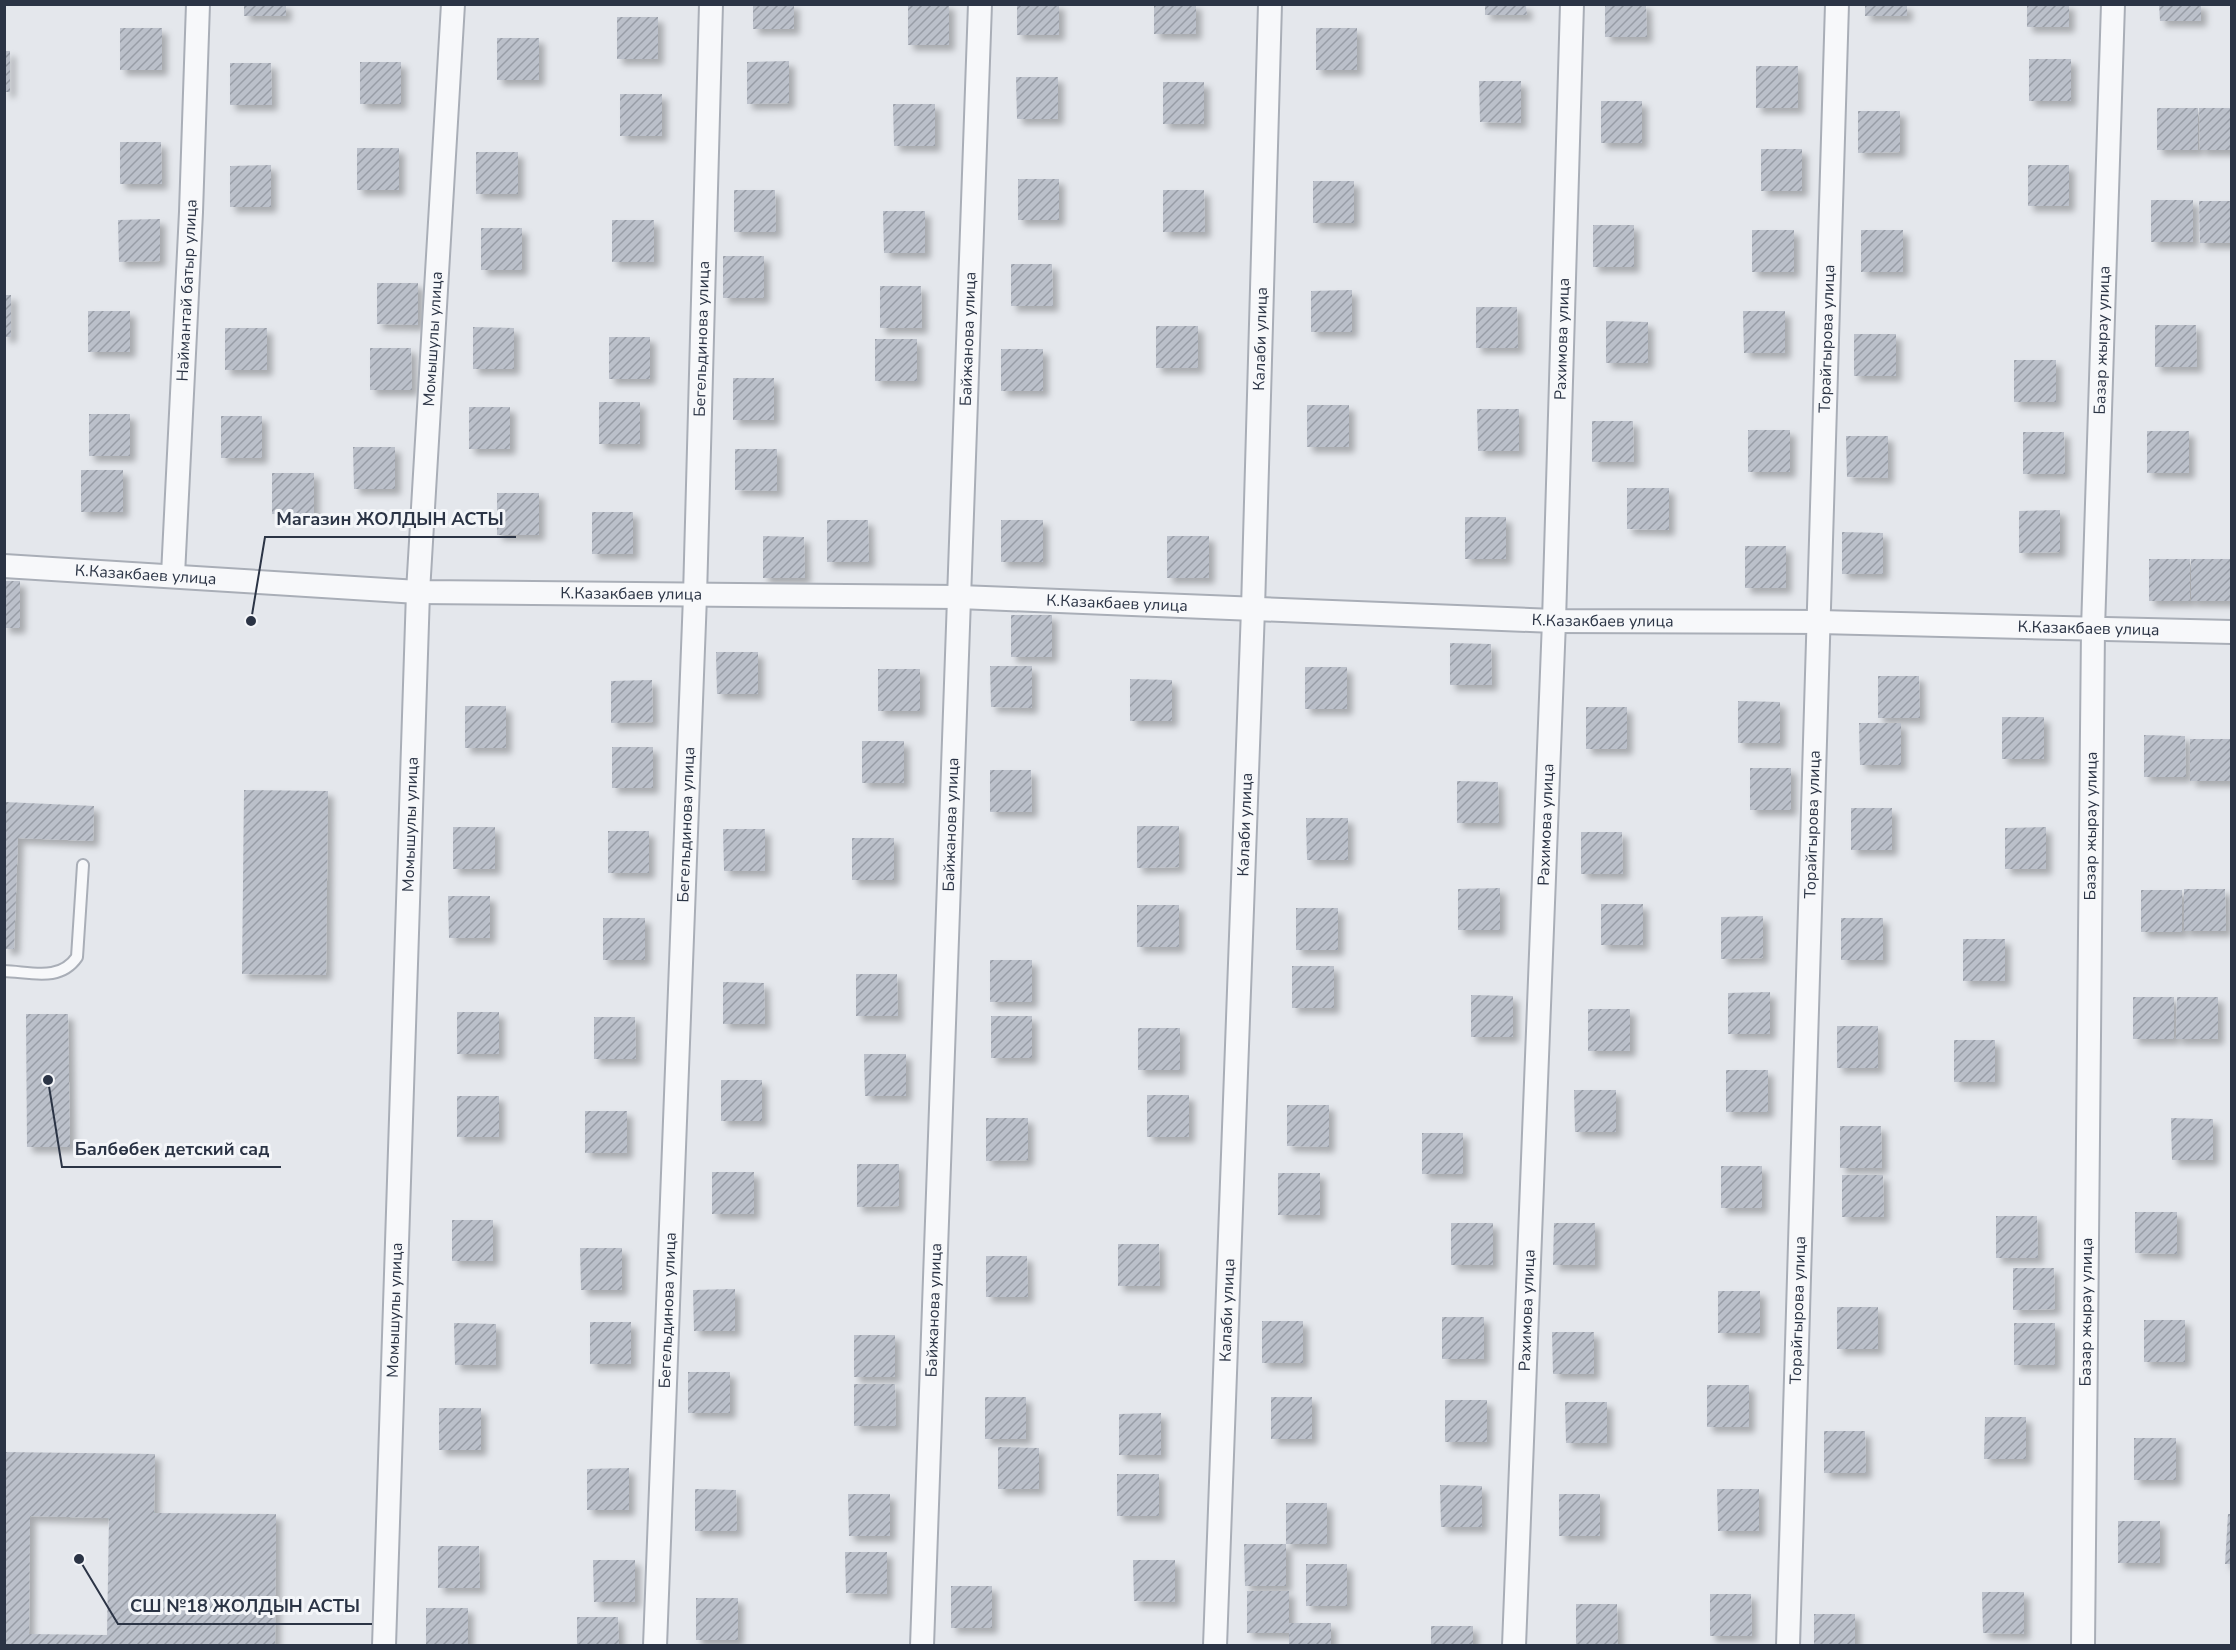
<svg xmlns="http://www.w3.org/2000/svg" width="2236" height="1650" font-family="'Nunito Sans',sans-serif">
<defs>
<pattern id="building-hatch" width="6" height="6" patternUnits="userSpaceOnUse" patternTransform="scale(1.5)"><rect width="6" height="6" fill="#bbc0ca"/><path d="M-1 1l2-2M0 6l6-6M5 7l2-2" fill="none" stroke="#989da6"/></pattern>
<filter id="shadow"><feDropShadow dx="5.5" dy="5.5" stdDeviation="3" flood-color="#0004"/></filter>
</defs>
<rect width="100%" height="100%" fill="#e4e7ec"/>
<!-- building -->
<g fill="url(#building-hatch)" fill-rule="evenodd" filter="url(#shadow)">
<rect x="244" y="4" width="42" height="12"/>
<rect x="753" y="4" width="41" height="25"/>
<rect x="908" y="4" width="41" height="41"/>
<rect x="1017" y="4" width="42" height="31"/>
<rect x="1154" y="4" width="42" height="30"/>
<polygon points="1605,4 1646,4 1647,37 1605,37"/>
<rect x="2027" y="4" width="42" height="23"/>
<polygon points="2159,4 2201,4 2201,21 2160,21"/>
<polygon points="1485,5 1526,5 1527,15 1485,15"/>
<rect x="1865" y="5" width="42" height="11"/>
<rect x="617" y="17" width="41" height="42"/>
<rect x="120" y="28" width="42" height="42"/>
<rect x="1316" y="28" width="41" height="42"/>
<rect x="497" y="38" width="42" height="42"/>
<rect x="5" y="51" width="5" height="41"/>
<rect x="2029" y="59" width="42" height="42"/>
<polygon points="789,61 789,103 747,104 747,62"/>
<rect x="360" y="62" width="41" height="42"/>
<polygon points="230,63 271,63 272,105 230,105"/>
<rect x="1756" y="66" width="42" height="42"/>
<polygon points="1016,77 1058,77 1058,119 1017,119"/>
<polygon points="1479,81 1521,81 1521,123 1480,122"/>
<rect x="1163" y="82" width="41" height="42"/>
<rect x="620" y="94" width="42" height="42"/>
<rect x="1601" y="101" width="41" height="42"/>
<polygon points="893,104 935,104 935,146 894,146"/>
<rect x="2157" y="108" width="41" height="42"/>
<polygon points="2199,108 2232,108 2232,150 2200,150"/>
<polygon points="1858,111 1900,111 1900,152 1858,153"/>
<polygon points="120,142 161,142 162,184 120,184"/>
<rect x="357" y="148" width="42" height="42"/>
<rect x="1761" y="149" width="41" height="42"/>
<rect x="476" y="152" width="42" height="42"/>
<polygon points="271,165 271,207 230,207 230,166"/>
<rect x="2028" y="165" width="41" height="41"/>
<rect x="1018" y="179" width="41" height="41"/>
<rect x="1313" y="181" width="41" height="42"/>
<polygon points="734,190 775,190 776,232 734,232"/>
<polygon points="1163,190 1204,190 1205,232 1163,232"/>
<rect x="2151" y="200" width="42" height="42"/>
<polygon points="2199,201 2232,201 2232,243 2200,243"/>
<polygon points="883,211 925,211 925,253 884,253"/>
<polygon points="160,219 160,261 119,262 118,220"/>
<rect x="612" y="220" width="42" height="42"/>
<rect x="1593" y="225" width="41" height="42"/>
<rect x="481" y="228" width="41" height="42"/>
<rect x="1752" y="230" width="42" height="42"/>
<rect x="1861" y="230" width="42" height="42"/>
<rect x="723" y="256" width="41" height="42"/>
<polygon points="1011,264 1052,264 1053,306 1011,306"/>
<polygon points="377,283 418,283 418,325 377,324"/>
<polygon points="880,286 921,286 922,328 880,328"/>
<polygon points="1352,290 1352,332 1311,332 1311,291"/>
<rect x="4" y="295" width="7" height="42"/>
<polygon points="1476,307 1517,307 1518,348 1476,348"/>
<rect x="88" y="311" width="42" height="41"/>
<polygon points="1743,311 1785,311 1785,353 1744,353"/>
<polygon points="1606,321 1648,322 1648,363 1606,363"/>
<polygon points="2155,325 2196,325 2197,367 2155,367"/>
<rect x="1156" y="326" width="42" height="42"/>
<polygon points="473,327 514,328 514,369 473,369"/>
<rect x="225" y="328" width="42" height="42"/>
<rect x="1854" y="334" width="42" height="42"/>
<rect x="609" y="337" width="41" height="42"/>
<rect x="875" y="339" width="42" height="42"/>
<polygon points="370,348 411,348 412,390 370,390"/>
<rect x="1001" y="349" width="42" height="42"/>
<rect x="2014" y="360" width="42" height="42"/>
<rect x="733" y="378" width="41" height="42"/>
<rect x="599" y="402" width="41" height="42"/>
<rect x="1307" y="405" width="42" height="42"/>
<rect x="469" y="407" width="41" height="42"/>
<polygon points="1477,409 1519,409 1519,451 1478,451"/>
<rect x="89" y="414" width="41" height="42"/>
<rect x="221" y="416" width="41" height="42"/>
<polygon points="1592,421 1633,421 1634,462 1592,462"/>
<rect x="1748" y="430" width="42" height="42"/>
<rect x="2147" y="431" width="42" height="42"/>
<polygon points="2023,432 2064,432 2065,474 2023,474"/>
<polygon points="1846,436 1888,436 1888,478 1847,477"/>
<polygon points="353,447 395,447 395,489 354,489"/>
<polygon points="735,449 777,449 777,491 735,490"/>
<rect x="81" y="470" width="42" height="42"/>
<rect x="272" y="473" width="42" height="41"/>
<polygon points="1627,488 1669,488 1669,530 1627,529"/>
<rect x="497" y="493" width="42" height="42"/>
<polygon points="2060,510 2060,552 2019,553 2019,511"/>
<rect x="592" y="512" width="41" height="42"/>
<rect x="1465" y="517" width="41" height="42"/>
<polygon points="827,520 868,520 869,562 827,562"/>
<rect x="1001" y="520" width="42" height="42"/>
<polygon points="1842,532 1883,533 1883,574 1842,574"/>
<polygon points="763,536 804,537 805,578 763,578"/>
<rect x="1167" y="536" width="42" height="42"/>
<rect x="1745" y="546" width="41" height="42"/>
<rect x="2149" y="559" width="41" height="42"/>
<rect x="2191" y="559" width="41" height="42"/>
<rect x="4" y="581" width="16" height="47"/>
<rect x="1011" y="615" width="41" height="42"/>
<polygon points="1450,643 1491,644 1492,685 1450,685"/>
<polygon points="716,652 758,652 758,694 717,694"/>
<polygon points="990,666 1032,666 1032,708 991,707"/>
<rect x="1305" y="667" width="42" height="42"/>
<rect x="878" y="669" width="42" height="42"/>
<polygon points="1878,676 1919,676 1920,718 1878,718"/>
<polygon points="1130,679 1172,680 1172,721 1130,721"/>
<polygon points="652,680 653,722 611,723 611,681"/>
<polygon points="1738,701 1780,702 1780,743 1738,743"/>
<rect x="465" y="706" width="41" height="42"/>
<rect x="1586" y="707" width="41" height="42"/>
<rect x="2002" y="717" width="42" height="42"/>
<polygon points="1859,723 1901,723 1901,765 1860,765"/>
<polygon points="2144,735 2185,736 2186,777 2144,777"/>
<rect x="2190" y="739" width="41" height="42"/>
<rect x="862" y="741" width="42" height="42"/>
<rect x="612" y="747" width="41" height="41"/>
<rect x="1750" y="768" width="41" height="42"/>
<polygon points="990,770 1031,770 1032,812 990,812"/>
<polygon points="1457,781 1498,782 1499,823 1457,823"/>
<polygon points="244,790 328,791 326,975 242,974"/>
<polygon points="5,802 94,806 93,841 18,838 14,949 5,949"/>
<rect x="1851" y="808" width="41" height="42"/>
<polygon points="1306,818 1348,818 1348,860 1307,860"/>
<polygon points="1137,826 1179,826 1179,867 1137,868"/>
<rect x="453" y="827" width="42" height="42"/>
<polygon points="2046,827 2046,869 2005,869 2005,828"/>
<polygon points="723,829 765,829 765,871 724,871"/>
<rect x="608" y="831" width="41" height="42"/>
<polygon points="1581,832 1622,832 1623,874 1581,874"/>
<rect x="852" y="838" width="42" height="42"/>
<polygon points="1500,888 1500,930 1458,930 1458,889"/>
<polygon points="2184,889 2225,889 2226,931 2184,931"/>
<rect x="2141" y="890" width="41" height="42"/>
<polygon points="448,896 490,896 490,938 449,938"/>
<rect x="1601" y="904" width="42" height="41"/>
<rect x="1137" y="905" width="42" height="42"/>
<rect x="1296" y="908" width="42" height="42"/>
<polygon points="1763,916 1763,958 1721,959 1721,917"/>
<rect x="603" y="918" width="42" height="42"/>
<rect x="1841" y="918" width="42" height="42"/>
<rect x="1963" y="939" width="42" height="42"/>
<rect x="990" y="960" width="42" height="42"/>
<rect x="1292" y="966" width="42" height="42"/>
<polygon points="856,974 897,974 898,1016 856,1016"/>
<polygon points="723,982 764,983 765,1024 723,1024"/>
<polygon points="1770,992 1770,1034 1728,1034 1728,993"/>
<polygon points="1471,995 1513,996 1513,1037 1471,1037"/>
<rect x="2133" y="997" width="41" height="42"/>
<polygon points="2177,997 2218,997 2218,1039 2176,1039"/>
<rect x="1588" y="1009" width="42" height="42"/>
<rect x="457" y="1012" width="42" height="42"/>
<polygon points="26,1014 68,1014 70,1147 27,1147"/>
<rect x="991" y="1016" width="41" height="42"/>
<polygon points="594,1017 635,1017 636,1059 594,1059"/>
<rect x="1837" y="1026" width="41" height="42"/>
<rect x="1138" y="1028" width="42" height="42"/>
<rect x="1954" y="1040" width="41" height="42"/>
<polygon points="864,1054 906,1054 906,1096 865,1096"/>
<rect x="1726" y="1070" width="42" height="42"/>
<rect x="721" y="1080" width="41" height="41"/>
<polygon points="1574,1090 1616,1090 1616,1132 1575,1132"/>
<rect x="1147" y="1095" width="42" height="42"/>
<rect x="457" y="1096" width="42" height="41"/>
<polygon points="1287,1105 1329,1105 1329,1147 1287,1146"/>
<rect x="585" y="1111" width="42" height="42"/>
<polygon points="986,1118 1028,1118 1028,1160 986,1161"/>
<polygon points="2171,1118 2213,1119 2213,1160 2172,1160"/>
<polygon points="1840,1126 1881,1126 1882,1168 1840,1168"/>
<rect x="1422" y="1133" width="41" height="41"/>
<polygon points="857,1164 899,1164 899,1206 857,1207"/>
<rect x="1721" y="1166" width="41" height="42"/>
<rect x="712" y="1172" width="42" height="42"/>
<rect x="1278" y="1173" width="42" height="42"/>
<polygon points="1842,1175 1883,1175 1884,1217 1842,1217"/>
<polygon points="2135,1212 2177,1212 2177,1254 2135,1253"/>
<polygon points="1996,1216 2037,1216 2038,1258 1996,1258"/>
<rect x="452" y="1220" width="41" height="41"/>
<rect x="1451" y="1223" width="42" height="42"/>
<polygon points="1554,1223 1595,1223 1595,1265 1553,1265"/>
<polygon points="1118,1244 1159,1244 1160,1286 1118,1286"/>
<polygon points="580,1248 622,1248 622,1290 581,1290"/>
<polygon points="986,1256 1027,1256 1028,1297 986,1297"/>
<polygon points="2013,1268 2054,1268 2055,1309 2013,1310"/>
<polygon points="735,1289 735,1331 694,1331 693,1290"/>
<rect x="1718" y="1291" width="42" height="42"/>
<rect x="1837" y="1307" width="41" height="42"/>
<rect x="1442" y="1317" width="42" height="42"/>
<rect x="2144" y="1320" width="41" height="42"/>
<rect x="1262" y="1321" width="41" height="42"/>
<rect x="590" y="1322" width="41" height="42"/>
<polygon points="454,1323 496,1324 496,1365 455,1365"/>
<rect x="2014" y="1323" width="41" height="42"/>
<polygon points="1552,1332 1594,1332 1594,1374 1553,1374"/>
<rect x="854" y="1335" width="41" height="42"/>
<rect x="688" y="1372" width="42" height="41"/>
<polygon points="854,1384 895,1384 896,1426 854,1426"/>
<rect x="1707" y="1385" width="42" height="42"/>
<rect x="985" y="1397" width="41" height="42"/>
<rect x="1271" y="1397" width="41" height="42"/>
<rect x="1445" y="1400" width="42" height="42"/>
<polygon points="1565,1402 1607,1402 1607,1443 1566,1443"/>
<rect x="439" y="1408" width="42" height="42"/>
<polygon points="1161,1413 1161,1455 1119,1455 1119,1414"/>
<polygon points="1985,1417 2026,1417 2026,1459 1984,1459"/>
<polygon points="1824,1431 1865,1431 1866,1473 1824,1473"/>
<rect x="2134" y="1438" width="42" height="42"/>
<polygon points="998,1447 1039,1448 1039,1489 998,1489"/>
<path d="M4 1452 155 1454 154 1513 276 1514 275 1646H4ZM30 1516 109 1518 107 1635 29 1634Z"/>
<polygon points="629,1468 629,1510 587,1510 587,1469"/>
<rect x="1117" y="1474" width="42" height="42"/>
<polygon points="1440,1485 1482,1486 1482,1527 1441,1527"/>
<polygon points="695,1489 736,1490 737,1531 695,1531"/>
<polygon points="1717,1489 1759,1489 1759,1531 1718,1531"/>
<polygon points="848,1494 890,1494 890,1536 849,1536"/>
<rect x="1559" y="1494" width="41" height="42"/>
<rect x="1286" y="1503" width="41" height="41"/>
<polygon points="2228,1514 2232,1514 2232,1564 2225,1564"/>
<rect x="2118" y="1521" width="42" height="42"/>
<polygon points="1244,1544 1286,1544 1286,1586 1245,1586"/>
<polygon points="438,1546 479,1546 480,1588 438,1588"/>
<polygon points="845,1552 887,1552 887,1594 846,1593"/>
<polygon points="593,1560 635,1560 635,1602 594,1602"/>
<polygon points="1133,1560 1175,1560 1175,1602 1134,1601"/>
<rect x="1306" y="1564" width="41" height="42"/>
<rect x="951" y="1586" width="41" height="42"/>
<polygon points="1247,1591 1289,1591 1289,1623 1331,1623 1331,1646 1289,1646 1289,1633 1247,1633"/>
<polygon points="1982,1592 2024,1592 2024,1634 1983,1633"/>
<polygon points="1710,1594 1751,1594 1752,1636 1710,1636"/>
<rect x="696" y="1598" width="42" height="42"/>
<polygon points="1576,1604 1617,1604 1618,1646 1576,1646"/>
<rect x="426" y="1608" width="42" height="38"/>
<rect x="1814" y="1614" width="41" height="32"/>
<polygon points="577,1617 618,1617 619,1646 577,1646"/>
<rect x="1431" y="1626" width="42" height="20"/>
</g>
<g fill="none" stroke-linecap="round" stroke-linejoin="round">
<!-- lane casing -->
<g stroke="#a9aeb7" stroke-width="14">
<path id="lane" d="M4 971C31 972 60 982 77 957L83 865"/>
</g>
<!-- street casing -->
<g stroke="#a9aeb7" stroke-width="26">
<g id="street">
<path id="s1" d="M4 566 418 592 959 597 1554 621 1819 622 2232 632"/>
<path id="s2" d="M173 575 191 212 198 4"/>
<path id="s3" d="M384 1646 418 592 453 4"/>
<path id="s4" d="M655 1646 695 596 711 4"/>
<path id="s5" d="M922 1646 980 4"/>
<path id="s6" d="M1215 1646 1253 609 1270 4"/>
<path id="s7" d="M1514 1646 1554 621 1572 4"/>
<path id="s8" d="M1788 1646 1837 4"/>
<path id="s9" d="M2083 1646 2093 629 2113 4"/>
</g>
</g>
<!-- lane -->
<use href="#lane" stroke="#f7f8fa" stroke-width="10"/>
<!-- street -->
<use href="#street" stroke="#f7f8fa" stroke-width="22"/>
</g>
<g text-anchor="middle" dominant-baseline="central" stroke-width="6" stroke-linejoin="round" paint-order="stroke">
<!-- street labels -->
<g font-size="16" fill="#2b3445" stroke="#f4f6f9">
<text stroke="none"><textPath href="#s2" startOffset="285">Наймантай батыр улица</textPath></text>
<text stroke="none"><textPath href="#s3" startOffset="1308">Момышулы улица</textPath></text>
<text stroke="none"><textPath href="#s4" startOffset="1308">Бегельдинова улица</textPath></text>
<text stroke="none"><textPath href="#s5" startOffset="1308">Байжанова улица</textPath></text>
<text stroke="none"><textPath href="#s6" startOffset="1308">Калаби улица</textPath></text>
<text stroke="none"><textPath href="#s7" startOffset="1308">Рахимова улица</textPath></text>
<text stroke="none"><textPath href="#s8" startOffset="1308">Торайгырова улица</textPath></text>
<text stroke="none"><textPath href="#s9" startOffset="1306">Базар жырау улица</textPath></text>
<text stroke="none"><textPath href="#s1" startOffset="142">К.Казакбаев улица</textPath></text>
<text stroke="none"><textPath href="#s1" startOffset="628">К.Казакбаев улица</textPath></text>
<text stroke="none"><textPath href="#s1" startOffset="1114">К.Казакбаев улица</textPath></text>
<text stroke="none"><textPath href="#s1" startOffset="1600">К.Казакбаев улица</textPath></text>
<text stroke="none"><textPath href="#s1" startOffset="2086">К.Казакбаев улица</textPath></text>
<text stroke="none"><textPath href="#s3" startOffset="822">Момышулы улица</textPath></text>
<text stroke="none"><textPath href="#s4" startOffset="822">Бегельдинова улица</textPath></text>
<text stroke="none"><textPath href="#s5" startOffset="822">Байжанова улица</textPath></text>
<text stroke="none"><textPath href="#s6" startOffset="822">Калаби улица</textPath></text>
<text stroke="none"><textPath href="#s7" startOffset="822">Рахимова улица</textPath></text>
<text stroke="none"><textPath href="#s8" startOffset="822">Торайгырова улица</textPath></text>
<text stroke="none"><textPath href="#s9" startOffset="820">Базар жырау улица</textPath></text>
<text stroke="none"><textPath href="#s3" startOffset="336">Момышулы улица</textPath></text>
<text stroke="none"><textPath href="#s4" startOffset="336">Бегельдинова улица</textPath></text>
<text stroke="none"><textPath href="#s5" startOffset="336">Байжанова улица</textPath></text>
<text stroke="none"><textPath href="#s6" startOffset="336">Калаби улица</textPath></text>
<text stroke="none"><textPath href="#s7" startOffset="336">Рахимова улица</textPath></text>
<text stroke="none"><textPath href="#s8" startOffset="336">Торайгырова улица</textPath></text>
<text stroke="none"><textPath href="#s9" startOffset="334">Базар жырау улица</textPath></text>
</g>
</g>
<!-- callouts -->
<path fill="none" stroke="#2b3445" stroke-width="2" d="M251 621L265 537H516M48 1080L62 1167H281M79 1559L118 1624H372"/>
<g fill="#2b3445" stroke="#f4f6f9" stroke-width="2">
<circle cx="251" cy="621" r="6"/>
<circle cx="48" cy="1080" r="6"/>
<circle cx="79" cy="1559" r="6"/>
</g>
<g font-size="18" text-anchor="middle" font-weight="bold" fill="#2b3445" stroke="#f4f6f9" stroke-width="6" stroke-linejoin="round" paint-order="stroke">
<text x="390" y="525">Магазин ЖОЛДЫН АСТЫ</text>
<text x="172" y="1155">Балбөбек детский сад</text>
<text x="245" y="1612">СШ №18 ЖОЛДЫН АСТЫ</text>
</g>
<!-- border -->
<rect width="2236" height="1650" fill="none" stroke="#2b3445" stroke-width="12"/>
</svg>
